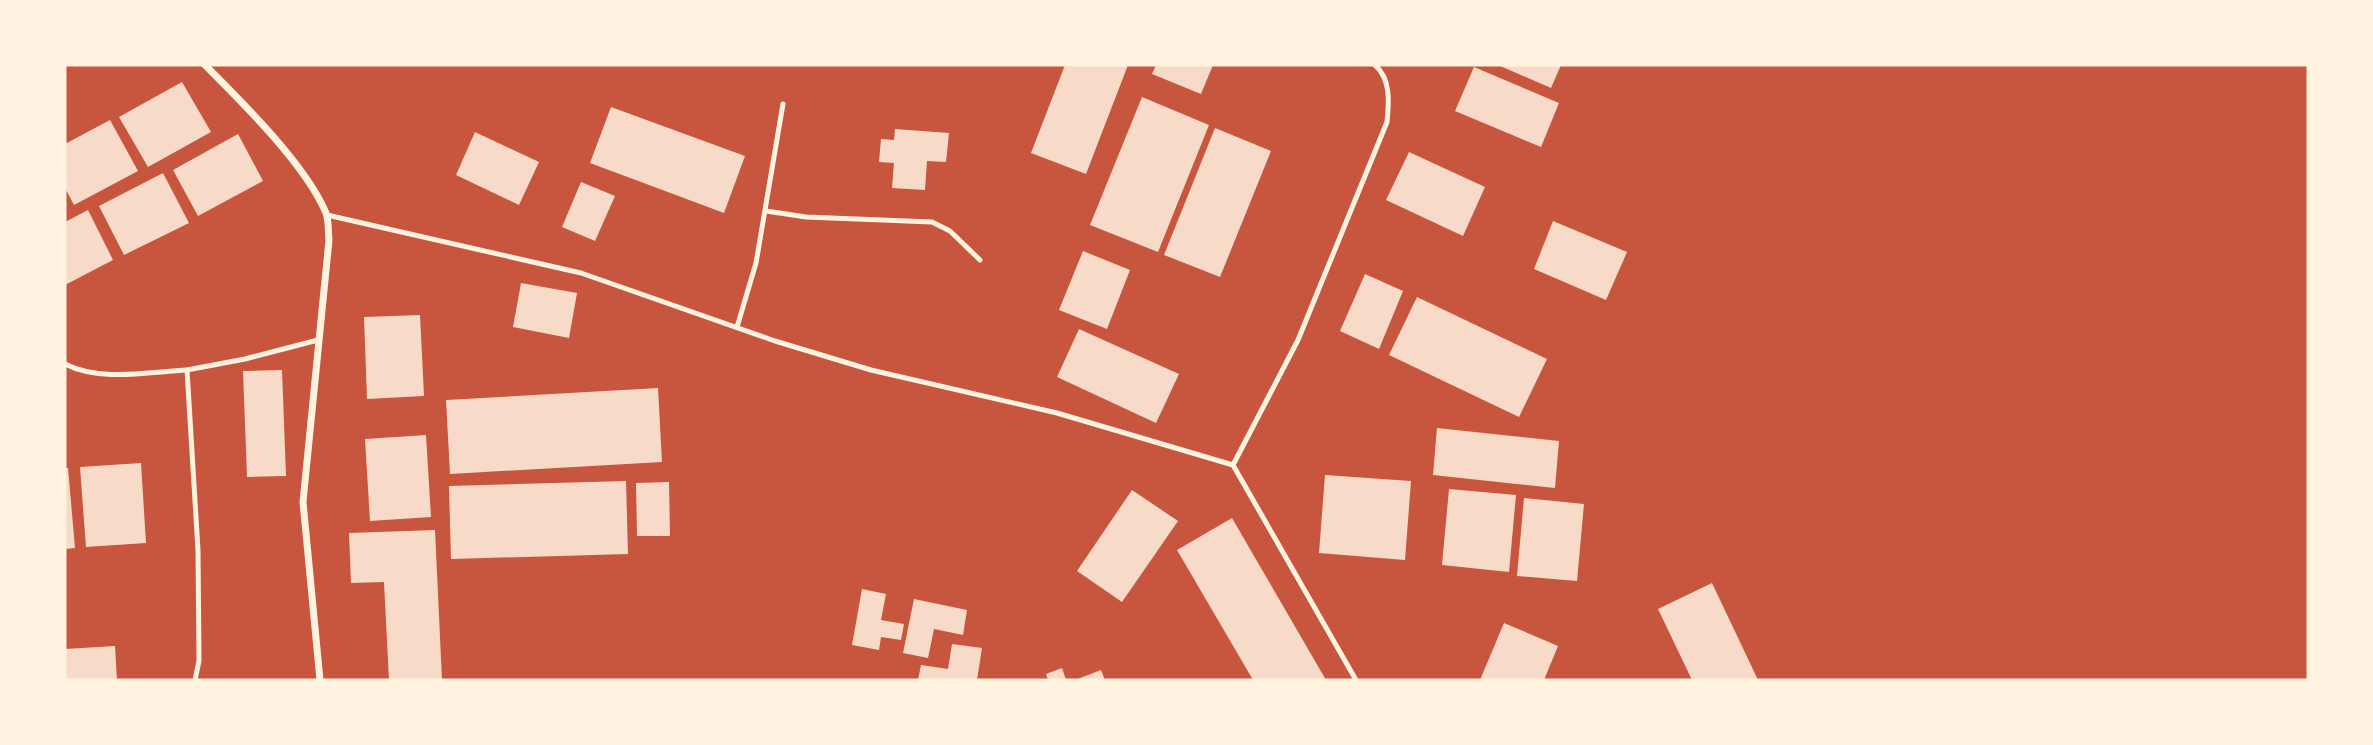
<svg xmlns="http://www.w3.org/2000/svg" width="2373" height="745" font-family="'DM Sans',sans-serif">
<rect width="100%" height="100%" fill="#c8553d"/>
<!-- building -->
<g fill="#f7dbc8">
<polygon points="1065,65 1128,65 1086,174 1031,153"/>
<polygon points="1156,65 1213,65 1201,94 1152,74"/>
<polygon points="1498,65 1561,65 1551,88"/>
<polygon points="1474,67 1559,103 1541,147 1455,111"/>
<polygon points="182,82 211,132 148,167 119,117"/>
<polygon points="1142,97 1209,125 1158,252 1090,225"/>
<polygon points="611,107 745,156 724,213 590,163"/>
<polygon points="110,120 138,171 74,205 65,188 65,144"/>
<polygon points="1215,128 1271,151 1220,277 1164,255"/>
<polygon points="895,129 949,133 946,162 927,161 925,190 892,188 894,163 879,162 881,139 894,140"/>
<polygon points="475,132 539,162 519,205 456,175"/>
<polygon points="238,134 263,181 198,216 173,170"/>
<polygon points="1409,152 1485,187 1463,236 1386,200"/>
<polygon points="163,173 189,223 124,255 99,206"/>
<polygon points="581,182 615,196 595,241 562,227"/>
<polygon points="88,210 113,260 65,285 65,222"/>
<polygon points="1553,221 1627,252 1606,300 1534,269"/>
<polygon points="1083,251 1130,270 1107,329 1059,310"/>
<polygon points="1365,274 1403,291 1379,349 1340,331"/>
<polygon points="521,283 577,293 569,338 513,327"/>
<polygon points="1417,297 1547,359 1519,417 1389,355"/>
<polygon points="420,315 424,396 367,399 364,317"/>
<polygon points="1079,329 1179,374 1156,423 1057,377"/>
<polygon points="282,370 286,476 247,477 243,371"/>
<polygon points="658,388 662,462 450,474 446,400"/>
<polygon points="1437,428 1559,441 1555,488 1433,475"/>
<polygon points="426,435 431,517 370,521 365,439"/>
<polygon points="141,463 146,543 86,547 80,467"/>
<polygon points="65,468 68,468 75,548 65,549"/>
<polygon points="1325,475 1411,481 1405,560 1319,553"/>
<polygon points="626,481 628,554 451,559 449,486"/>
<polygon points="669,482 670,536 637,536 636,483"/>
<polygon points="1449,489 1516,495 1509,572 1442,565"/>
<polygon points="1132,490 1178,521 1122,602 1077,571"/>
<polygon points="1524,498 1584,504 1577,581 1517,576"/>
<polygon points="1232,518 1326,680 1253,680 1177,550"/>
<polygon points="435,530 442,680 389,680 384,582 351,583 349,533"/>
<polygon points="1712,583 1758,680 1692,680 1658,609"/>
<polygon points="862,589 886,594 881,620 904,624 901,640 881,637 879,650 852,645"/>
<polygon points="914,599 967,610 963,635 934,629 928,658 903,653"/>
<polygon points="1504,623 1558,646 1544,680 1480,680"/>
<polygon points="952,644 982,648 977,680 918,680 921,665 948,669"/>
<polygon points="115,646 117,680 65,680 65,649"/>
<polygon points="1062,668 1066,680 1048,680 1046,674"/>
<polygon points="1101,670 1105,680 1075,680"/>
</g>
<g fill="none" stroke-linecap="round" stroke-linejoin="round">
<!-- service -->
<g stroke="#fff3e0" stroke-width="5">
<polyline points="766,211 806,217 932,222 950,231 980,260"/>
<polyline points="327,215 581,273 775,341 871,370 1057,413 1233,465 1356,680"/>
<polyline points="737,327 756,263 783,104"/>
<path d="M65 364C100 382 148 372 187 370"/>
<path d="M1233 465 1298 340 1387 122C1389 102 1391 79 1375 65"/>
<polyline points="195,680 199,661 198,550 187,370 245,359 318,340"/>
</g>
<!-- minor -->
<path stroke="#fff3e0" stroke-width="7" d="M205 65C242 102 306 165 326 213 329 221 328 232 329 240L303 502 320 680"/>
</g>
<!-- border -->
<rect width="2373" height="745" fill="none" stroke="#fff3e0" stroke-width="133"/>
</svg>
